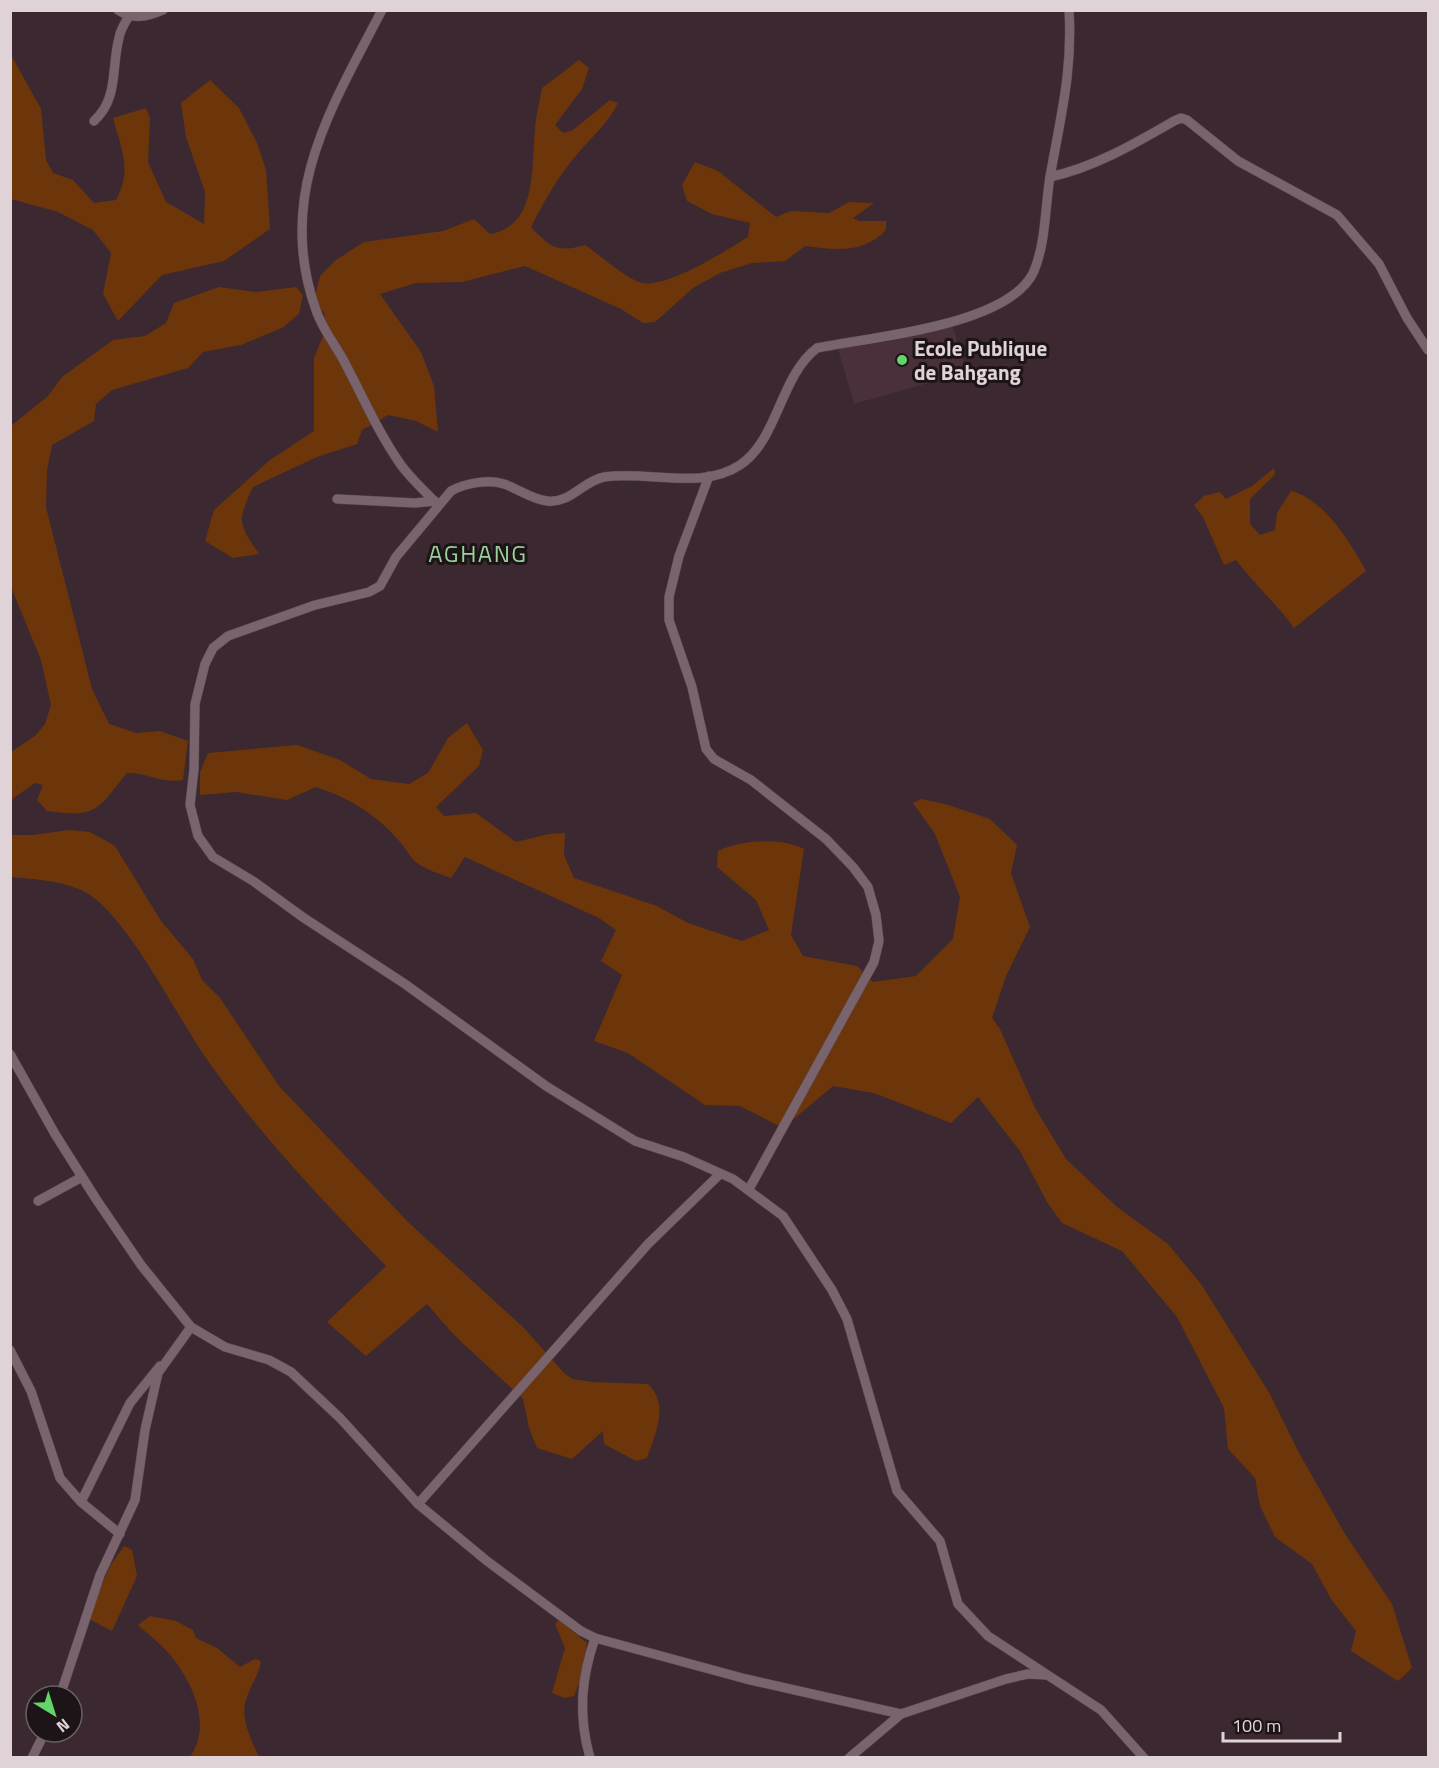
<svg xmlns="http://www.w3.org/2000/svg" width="1439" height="1768" font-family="'Titillium Web',sans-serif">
<rect width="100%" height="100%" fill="#3b2830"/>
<!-- built -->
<polygon fill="#49303b" points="952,325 967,372 854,404 838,349 898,340"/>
<!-- green -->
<g fill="#6d360a">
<path d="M11 55 41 109 46 160 53 173 73 180 94 203 116 200C133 169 121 149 113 118L146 108 150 118 148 162 166 202 204 224 205 192 186 137 181 103 210 80 239 108 257 143 266 170 270 229 224 261 162 275 118 321 103 294 111 253 93 230 58 212 11 199Z"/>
<path d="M579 60 589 68 582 89 555 125 563 133 573 130 610 100 618 103C608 123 593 136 578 153 558 176 545 200 531 227 551 248 557 253 585 245 600 255 623 276 639 282 664 291 725 251 748 237L750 223 712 214 687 201 682 185 695 162 718 171 776 217 791 211 829 213 849 202 874 203 853 218 859 221H886V230C864 254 834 250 805 246L785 261 752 263 720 273 693 288 655 322 643 323 621 309 525 266 462 282 416 283 380 294 421 352 434 386 438 432 416 421 388 415 362 430 357 444 317 457 253 487C237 522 238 523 259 554L233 558 205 541 214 510 270 460 314 431V358L326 329 324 313 314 300 320 276 336 260 364 242 443 231 474 219 490 234C538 226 531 167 535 129 536 115 540 101 542 88Z"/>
<path d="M219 287 256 292 296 287 303 295 299 314 282 328 241 345 203 352 188 368 112 390 96 404 94 421 52 445 47 470 46 507 92 689 109 724 136 733 160 731 188 741 183 780C163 784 146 772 127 773 97 810 98 818 47 811L37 800 43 785 35 783 11 800V752L35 736 45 724 51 705 41 660 11 587V426L48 396 62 377 113 340 145 336 166 323 174 303Z"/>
<path d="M1274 468 1275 474 1250 499V524L1260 535 1275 530 1277 513 1291 491C1324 499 1350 542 1366 571L1294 628C1276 603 1254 584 1236 560L1224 565 1203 517 1194 505 1204 496 1220 492 1226 499 1252 486Z"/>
<path d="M467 723 483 750 479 766 436 807 444 816 476 813 516 842 549 834 565 833 564 855 574 878 657 906 688 923 742 941 769 930 756 900 717 867 718 851C740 840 781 837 804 849L791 935 803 956 857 966 873 982 916 976 953 939 960 897 935 834 913 803 921 799 945 804 990 819 1017 845 1011 873 1030 927 1006 976 992 1018 1000 1029 1035 1108 1066 1159 1117 1207 1168 1244 1201 1284 1270 1394 1298 1451 1345 1534 1392 1604 1412 1668 1398 1681 1351 1651 1356 1631 1331 1599 1312 1564 1275 1537 1260 1506 1255 1478 1228 1449 1224 1408 1177 1317 1122 1251 1062 1223 1047 1202 1020 1151 978 1097 951 1123 874 1093 833 1086 783 1128 740 1106 705 1105 628 1053 594 1041 622 975 601 961 616 930 599 918 465 857 451 878C440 874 427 870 417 863 410 858 406 848 400 842 377 815 350 798 316 787L287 800 236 792 200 795V772L208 753 297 745 340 760 371 779 409 784 428 773 448 738Z"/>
<path d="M69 830 90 832 115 846 161 921 193 959 202 980 220 998 279 1086 409 1223 524 1328 564 1373 572 1379 592 1382 648 1384C670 1405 655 1434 647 1458L636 1461 604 1444 603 1431 572 1459 537 1448 529 1428 523 1399 454 1335 427 1304 366 1356 327 1322 386 1266C323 1201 260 1135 208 1061 177 1017 131 923 90 895 69 881 34 879 11 877L10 835H33Z"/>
<polygon points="124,1546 132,1550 137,1576 112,1631 87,1618 110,1566"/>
<path d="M150 1616 176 1621 193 1630 196 1638 217 1648 240 1667 255 1659 261 1661C259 1675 251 1684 247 1697 239 1717 251 1739 259 1757H190C211 1727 195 1688 175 1661 166 1648 150 1636 138 1625Z"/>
<polygon points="559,1620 587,1643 583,1673 574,1696 565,1698 552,1693 565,1648 555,1624"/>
</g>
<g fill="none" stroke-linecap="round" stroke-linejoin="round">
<!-- street casing -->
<g stroke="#56474e" stroke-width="10">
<g id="street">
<path d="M118 10C133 20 147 17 163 10"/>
<path d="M382 10C331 108 275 196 316 310 322 329 337 347 346 365 364 399 379 434 401 465 411 479 426 492 438 505"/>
<path d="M1069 10C1073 71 1060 119 1050 177 1045 207 1046 242 1034 271 1010 326 870 337 817 348 780 376 778 440 740 465 701 491 647 470 604 477 583 481 570 504 547 501 531 499 519 489 504 484 489 479 465 483 451 491L396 557 380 586 369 592 315 605 228 636 213 648 205 664 195 704 194 769 190 805 198 836 213 857 253 881 304 918 405 984 546 1086 635 1141 684 1157 733 1179 783 1216 832 1290 847 1319 897 1491 940 1541 958 1604 988 1636 1101 1710 1144 1758"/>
<path d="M94 121C119 98 111 68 119 38 120 30 125 23 129 16"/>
<path d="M1050 177C1095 167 1134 144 1174 121L1181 118 1187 120 1238 161 1337 215 1379 264 1407 318 1428 350"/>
<polyline points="709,476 679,556 669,597 669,620 692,687 706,749 714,759 751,780 826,839 853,867 868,887 876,915 879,941 874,962 749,1189"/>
<polyline points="337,499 415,503 435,501"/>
<polyline points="10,1054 55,1134 96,1199 141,1265 191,1327 225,1347 269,1360 291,1372 341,1419 418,1504 487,1561 581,1631 595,1638 746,1679 901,1714 1006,1679 1028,1674 1046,1675"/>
<polyline points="38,1201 82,1177"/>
<polyline points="10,1350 31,1391 60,1478 81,1502 120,1534"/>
<polyline points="81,1502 130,1403 160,1366"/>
<polyline points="418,1504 648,1244 720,1174"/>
<polyline points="60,1696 100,1575 135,1500 145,1430 158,1373 191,1327"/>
<polyline points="32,1758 45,1732"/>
<path d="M590 1758C578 1715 581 1679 595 1638"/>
<polyline points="849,1758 901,1714"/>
</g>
</g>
<!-- street -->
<use href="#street" stroke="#79636c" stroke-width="9"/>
</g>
<!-- markers -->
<circle fill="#62d469" stroke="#1c1417" stroke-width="2" cx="902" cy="360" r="6"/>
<g text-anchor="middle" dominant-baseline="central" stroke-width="6" stroke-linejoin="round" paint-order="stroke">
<!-- poi labels -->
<g font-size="21" font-weight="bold" fill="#e0d3d8" stroke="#1c1417" text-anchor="start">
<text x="914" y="348">Ecole Publique<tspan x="914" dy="24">de Bahgang</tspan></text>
</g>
<!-- quarter labels -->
<g font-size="24" letter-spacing="1.5" fill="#99d39a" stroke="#1c1417">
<text x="478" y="553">AGHANG</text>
</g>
</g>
<!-- border -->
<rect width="1439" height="1768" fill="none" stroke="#e0d3d8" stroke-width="24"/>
<!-- north arrow -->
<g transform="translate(54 1714) rotate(142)"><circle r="28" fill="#1c1417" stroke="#6a6064" stroke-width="1.5"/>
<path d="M0-4.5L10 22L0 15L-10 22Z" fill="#62d469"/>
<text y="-9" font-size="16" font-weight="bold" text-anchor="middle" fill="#e0d3d8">N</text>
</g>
<!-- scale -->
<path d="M1223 1732v9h117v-9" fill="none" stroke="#e0d3d8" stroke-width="3"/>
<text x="1232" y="1732" font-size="18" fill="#e0d3d8" stroke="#1c1417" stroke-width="4.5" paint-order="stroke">100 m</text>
</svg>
